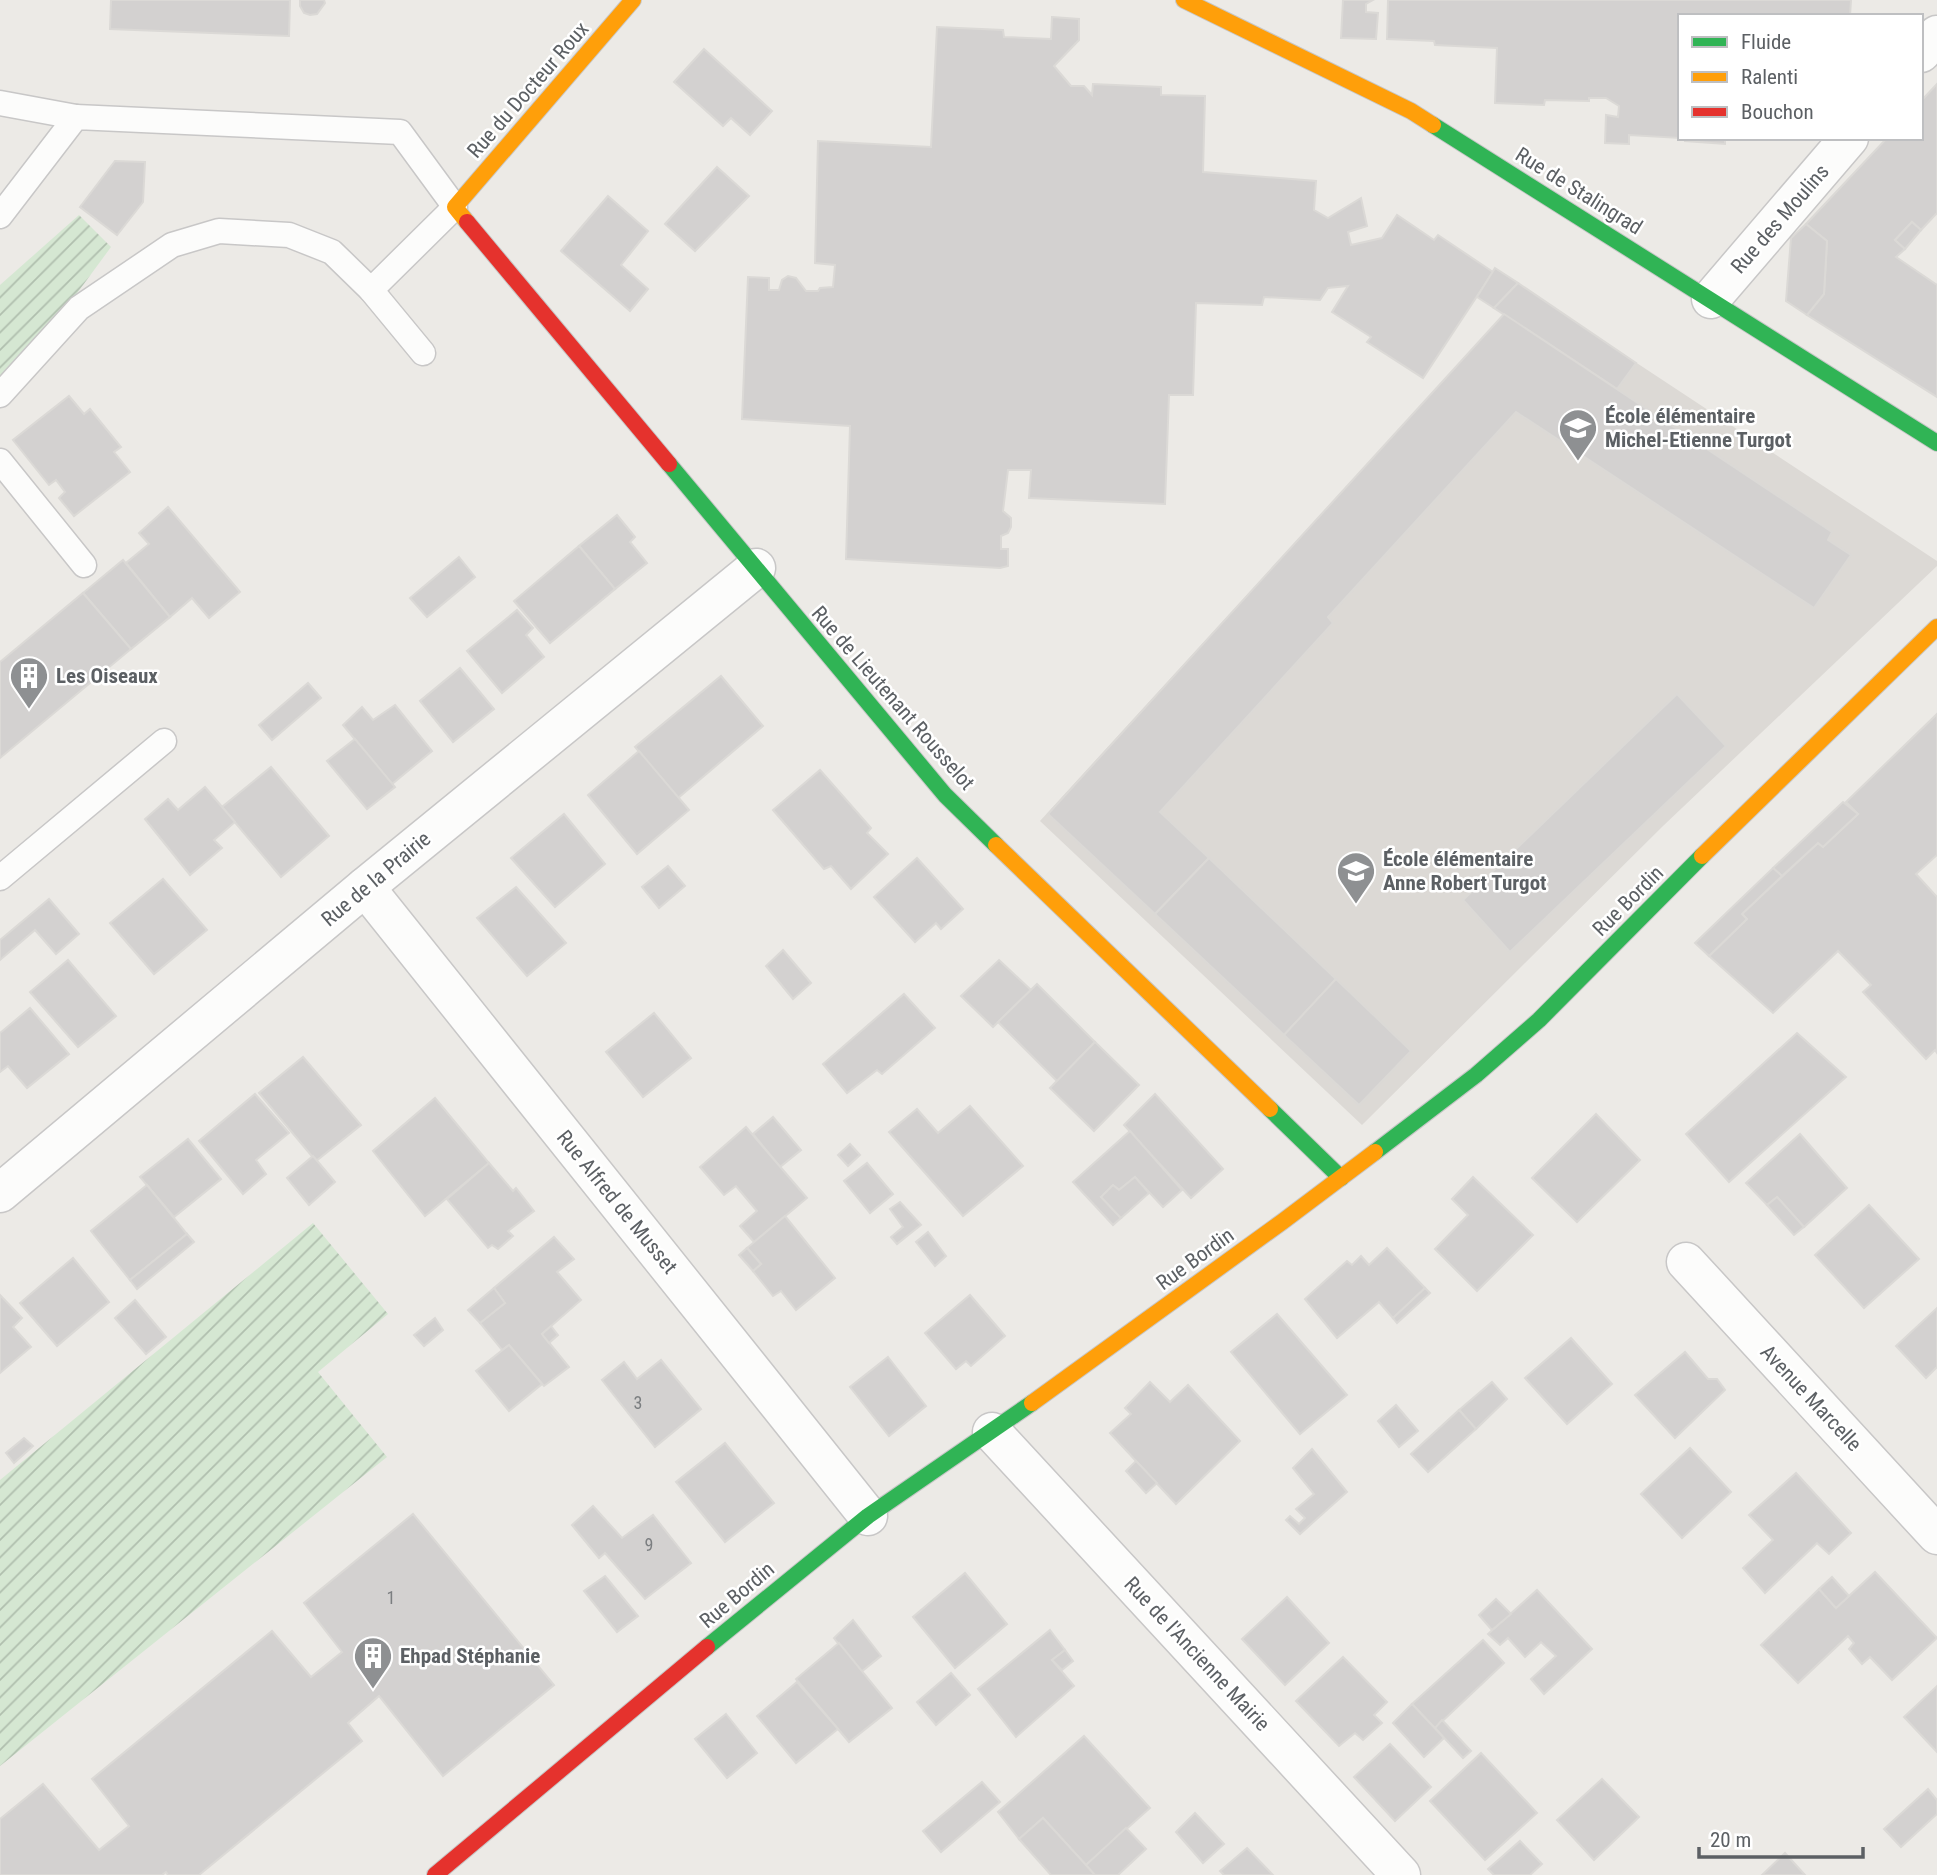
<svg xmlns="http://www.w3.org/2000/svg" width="1937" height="1875" font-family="'Roboto Condensed',sans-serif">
<defs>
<pattern id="garden-furrows" width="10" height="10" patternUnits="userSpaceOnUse" patternTransform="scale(1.75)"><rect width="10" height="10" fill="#d5e7d2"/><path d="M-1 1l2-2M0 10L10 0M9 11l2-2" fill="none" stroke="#b0bfae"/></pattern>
</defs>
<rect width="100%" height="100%" fill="#eceae6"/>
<!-- education -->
<polygon fill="#dcd9d5" points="1504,314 1614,348 1937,561 1937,566 1663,826 1362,1125 1040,821"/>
<!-- garden -->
<g fill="url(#garden-furrows)">
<polygon points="79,215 111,247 0,398 0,285"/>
<polygon points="313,1223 388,1314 318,1372 387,1457 0,1766 0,1480"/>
</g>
<!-- building -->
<g fill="#d3d1d0" stroke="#dbd9d6" stroke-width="2">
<polygon points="111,0 290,0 289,36 110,29"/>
<polygon points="300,0 324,0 325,3 317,14 310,15 304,13 300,6"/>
<polygon points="1343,0 1373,0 1366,4 1366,12 1378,13 1376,39 1341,38"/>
<polygon points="1388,0 1851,0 1850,16 1680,16 1680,138 1629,135 1629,144 1605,143 1606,115 1618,117 1619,106 1606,98 1589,98 1589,101 1545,100 1544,105 1495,103 1497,48 1435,45 1434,41 1387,39"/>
<polygon points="1052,17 1079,19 1079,40 1054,66 1071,86 1084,86 1092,95 1093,84 1161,87 1161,95 1205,96 1203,172 1316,181 1314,210 1328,218 1361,198 1367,226 1348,232 1351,245 1382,238 1397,215 1434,240 1438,235 1493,272 1423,378 1367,342 1371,337 1332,312 1348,286 1328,288 1320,300 1264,297 1262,305 1196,303 1193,395 1169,395 1165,504 1029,498 1031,470 1008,470 1003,511 1011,518 1011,527 1008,533 1001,536 1001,549 1008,549 1008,566 1000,568 846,559 850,426 742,419 748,277 769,278 769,290 779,290 782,280 788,276 796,278 806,291 818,291 820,288 833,287 835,265 815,263 818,141 931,147 937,27 1003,30 1004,37 1051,39"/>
<polygon points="704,49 772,111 750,135 731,118 723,126 674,82"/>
<polygon points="1937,84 1937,213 1921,230 1912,222 1895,240 1905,249 1896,257 1937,285 1937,397 1807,315 1824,294 1827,241 1806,224 1887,138 1921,138 1921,101"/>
<polygon points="1685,138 1725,138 1725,144 1685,141"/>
<polygon points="115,161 145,162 143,202 117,235 80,207"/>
<polygon points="717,167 749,196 695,251 665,224"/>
<polygon points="608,196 648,231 621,265 648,289 630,311 561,251"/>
<polygon points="1912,222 1921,230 1905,249 1895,240"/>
<polygon points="1806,224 1827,241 1824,294 1807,315 1786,301 1791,238"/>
<polygon points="1495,268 1518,283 1494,308 1477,297"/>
<polygon points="1518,283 1636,363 1617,389 1494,308"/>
<polygon points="1504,314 1832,532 1828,540 1851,555 1814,608 1516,412 1328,617 1333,623 1160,812 1209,858 1155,914 1048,814"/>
<polygon points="69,396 84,414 90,409 121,447 114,452 130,472 74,516 59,498 65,492 56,480 49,485 13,440"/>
<polygon points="168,507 240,592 209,618 192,598 170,617 126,563 149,544 139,533"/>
<polygon points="617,515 635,537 630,542 647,563 615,589 579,546"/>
<polygon points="579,546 615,589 550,643 514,601"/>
<polygon points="459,557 475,577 427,617 410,598"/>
<polygon points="123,560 170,617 131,649 83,593"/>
<polygon points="83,593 131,649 0,758 0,662"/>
<polygon points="517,610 533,628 526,635 544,657 502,693 467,651"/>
<polygon points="460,668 494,709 453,742 420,701"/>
<polygon points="721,676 763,726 678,798 635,747"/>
<polygon points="308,683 321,698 272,740 259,725"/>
<polygon points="1677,694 1726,746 1510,952 1463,900"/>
<polygon points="395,705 432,751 392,784 343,725 362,707 373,720"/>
<polygon points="1937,714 1937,855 1916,874 1937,897 1937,1053 1935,1050 1926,1059 1863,992 1871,985 1838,951 1773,1013 1709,956 1747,919 1742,914 1818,843 1823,847 1858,814 1846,802"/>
<polygon points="355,739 395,787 367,809 327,761"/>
<polygon points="639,751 689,810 637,854 588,795"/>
<polygon points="271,767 329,836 281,877 222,807"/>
<polygon points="820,770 871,828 867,833 888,854 851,889 831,866 824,869 773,810"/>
<polygon points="205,787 235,822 214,840 222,848 190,875 145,819 168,799 178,810"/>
<polygon points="1843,802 1858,814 1823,847 1818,843 1782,876 1773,868"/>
<polygon points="564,814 605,864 555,907 511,858"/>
<polygon points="917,858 963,909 941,929 936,923 915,942 874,897"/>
<polygon points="1209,858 1336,979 1284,1035 1155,914"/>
<polygon points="668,866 685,886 659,908 642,887"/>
<polygon points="1773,868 1782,876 1742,914 1747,919 1709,956 1695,943"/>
<polygon points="163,879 207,930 154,974 110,923"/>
<polygon points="516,887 566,943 527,976 477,918"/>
<polygon points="49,899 79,934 56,954 35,930 0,960 0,940"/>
<polygon points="783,950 811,983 793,999 766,966"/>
<polygon points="68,960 116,1016 78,1047 30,992"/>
<polygon points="999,960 1031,990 993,1027 961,996"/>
<polygon points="1336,979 1411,1051 1359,1105 1284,1035"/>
<polygon points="1037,984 1095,1042 1057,1081 998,1022"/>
<polygon points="904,994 935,1028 882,1074 877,1070 847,1093 823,1064"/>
<polygon points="30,1008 69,1054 27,1088 8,1066 0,1072 0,1033"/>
<polygon points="654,1013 691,1058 643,1097 606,1052"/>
<polygon points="1797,1033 1846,1077 1729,1182 1686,1134"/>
<polygon points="1095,1042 1139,1085 1094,1131 1050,1088"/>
<polygon points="303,1057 361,1125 316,1161 259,1093"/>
<polygon points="255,1094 289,1133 256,1160 266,1174 243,1194 199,1141"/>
<polygon points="1155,1094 1223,1169 1191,1198 1124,1125"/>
<polygon points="435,1098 489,1163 425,1216 373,1151"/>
<polygon points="970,1106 1023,1166 963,1216 889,1132 917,1109 938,1133"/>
<polygon points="1596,1114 1640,1160 1577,1222 1532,1178"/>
<polygon points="773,1117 801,1150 780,1167 753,1134"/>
<polygon points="746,1127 807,1198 754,1242 740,1226 757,1211 736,1186 724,1195 700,1167"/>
<polygon points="1130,1131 1182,1190 1163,1207 1135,1177 1119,1190 1113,1185 1101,1197 1121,1218 1113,1225 1073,1182"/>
<polygon points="1800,1134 1847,1188 1804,1227 1777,1197 1767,1205 1746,1183"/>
<polygon points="188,1139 221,1179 174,1217 140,1177"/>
<polygon points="850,1144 860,1155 848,1166 838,1155"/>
<polygon points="313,1156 335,1182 309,1205 287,1178"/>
<polygon points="489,1163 513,1191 516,1188 534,1211 508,1231 513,1236 498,1249 492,1245 488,1248 447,1199"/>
<polygon points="867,1163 893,1194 870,1213 844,1181"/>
<polygon points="1135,1177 1149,1193 1121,1218 1101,1197 1113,1185 1119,1190"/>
<polygon points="1473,1177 1533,1235 1477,1291 1435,1249 1468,1215 1452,1199"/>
<polygon points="147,1185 187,1234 130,1280 91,1231"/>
<polygon points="1777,1197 1804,1227 1794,1235 1767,1205"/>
<polygon points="900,1202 921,1225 897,1244 891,1237 903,1227 890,1209"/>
<polygon points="1869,1205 1919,1259 1864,1308 1815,1255"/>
<polygon points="785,1216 835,1278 796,1310 781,1291 773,1296 753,1271 761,1264 747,1248"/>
<polygon points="928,1232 946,1256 935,1266 916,1242"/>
<polygon points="187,1234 194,1242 137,1289 130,1280"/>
<polygon points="554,1237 574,1259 557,1272 581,1300 542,1334 569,1367 544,1386 509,1345 502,1350 480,1323 505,1303 494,1288"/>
<polygon points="747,1248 761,1264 753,1271 739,1255"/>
<polygon points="1387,1248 1425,1288 1393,1318 1379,1302 1337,1338 1305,1299 1347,1261 1352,1265 1361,1256 1369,1265"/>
<polygon points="73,1258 109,1302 57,1346 20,1303"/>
<polygon points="494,1288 505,1303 480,1323 468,1310"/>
<polygon points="1425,1288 1430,1293 1397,1323 1393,1318"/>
<polygon points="0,1295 22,1318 13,1327 31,1347 0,1373"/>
<polygon points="970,1295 1005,1336 971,1366 966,1361 956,1369 925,1333"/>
<polygon points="135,1300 166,1337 146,1354 115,1318"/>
<polygon points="1937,1308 1937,1367 1926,1378 1896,1346"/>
<polygon points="1277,1314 1347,1395 1300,1434 1231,1352"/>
<polygon points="435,1318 443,1330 424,1346 414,1335"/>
<polygon points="551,1326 558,1335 549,1343 542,1334"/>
<polygon points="1571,1338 1612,1384 1567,1424 1525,1378"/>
<polygon points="509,1345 542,1384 509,1411 476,1371"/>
<polygon points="1685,1352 1708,1379 1717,1379 1725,1390 1675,1438 1635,1395"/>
<polygon points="888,1357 926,1406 889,1436 850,1387"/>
<polygon points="661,1360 701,1409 655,1447 602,1380 624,1362 637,1379"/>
<polygon points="1150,1382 1170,1402 1188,1385 1240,1441 1176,1504 1110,1433 1131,1414 1125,1408"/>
<polygon points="1492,1382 1507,1399 1476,1429 1459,1410"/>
<polygon points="1396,1405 1418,1431 1399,1447 1378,1421"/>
<polygon points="1459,1410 1476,1429 1428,1472 1411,1454"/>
<polygon points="24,1438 33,1446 14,1463 6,1453"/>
<polygon points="725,1443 774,1503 725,1542 676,1482"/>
<polygon points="1690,1448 1731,1492 1682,1538 1641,1494"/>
<polygon points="1312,1449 1347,1492 1300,1534 1286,1520 1290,1516 1299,1524 1305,1518 1296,1509 1314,1494 1293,1468"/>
<polygon points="1136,1461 1157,1483 1146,1493 1126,1471"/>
<polygon points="1796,1473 1851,1533 1829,1554 1817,1543 1765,1593 1743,1568 1773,1540 1749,1515"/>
<polygon points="593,1506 622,1538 653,1515 691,1563 645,1599 605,1553 599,1558 572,1525"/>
<polygon points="413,1514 554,1685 443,1776 379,1696 348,1723 362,1741 199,1875 168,1875 166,1872 162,1875 0,1875 0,1819 43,1784 99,1850 129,1826 92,1779 272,1631 311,1677 342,1652 304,1603"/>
<polygon points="1875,1572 1937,1638 1892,1680 1870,1657 1862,1664 1849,1649 1854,1643 1848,1636 1798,1683 1761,1645 1819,1589 1836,1608"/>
<polygon points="965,1573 1007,1624 955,1668 913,1617"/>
<polygon points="605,1576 638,1616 617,1632 584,1591"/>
<polygon points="1832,1577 1849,1596 1836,1608 1819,1589"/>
<polygon points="1537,1590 1592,1649 1544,1694 1531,1679 1556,1656 1541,1642 1525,1657 1508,1638 1500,1645 1488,1634"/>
<polygon points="1287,1597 1329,1643 1285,1685 1242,1639"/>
<polygon points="1496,1599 1511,1614 1492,1630 1479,1615"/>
<polygon points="853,1620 881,1656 861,1672 834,1638"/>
<polygon points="1050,1630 1065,1650 1052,1660 1074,1686 1016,1737 978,1689"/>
<polygon points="1483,1640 1504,1663 1435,1728 1412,1704"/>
<polygon points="839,1643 892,1708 849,1742 796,1679"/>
<polygon points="1065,1650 1073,1661 1062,1670 1052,1660"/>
<polygon points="1343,1657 1387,1702 1374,1715 1382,1723 1363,1740 1355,1733 1339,1746 1296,1701"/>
<polygon points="951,1673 970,1695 936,1725 917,1702"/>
<polygon points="797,1682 838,1729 796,1763 757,1716"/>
<polygon points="1937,1686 1937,1752 1904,1717"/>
<polygon points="1412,1704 1444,1738 1424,1757 1393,1723"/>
<polygon points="726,1714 757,1753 727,1778 695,1739"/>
<polygon points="1442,1720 1471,1751 1463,1758 1435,1728"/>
<polygon points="1084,1736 1150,1808 1086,1865 1043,1818 1019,1839 998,1812"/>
<polygon points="1390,1744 1431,1787 1395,1821 1354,1777"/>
<polygon points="1481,1753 1537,1813 1485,1860 1430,1801"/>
<polygon points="1602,1779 1639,1817 1594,1860 1557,1820"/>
<polygon points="982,1782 1000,1802 941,1852 923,1831"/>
<polygon points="1928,1789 1937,1800 1937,1814 1901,1847 1884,1829"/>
<polygon points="1195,1813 1224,1844 1203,1863 1176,1832"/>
<polygon points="1043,1818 1086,1865 1095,1875 1051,1875 1019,1839"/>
<polygon points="1126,1828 1146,1849 1118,1875 1095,1875 1086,1865"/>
<polygon points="1520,1841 1542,1864 1530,1875 1494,1875 1488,1869"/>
<polygon points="1247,1848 1273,1875 1224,1875 1220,1871"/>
<polygon points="1785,1853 1805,1875 1762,1875"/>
</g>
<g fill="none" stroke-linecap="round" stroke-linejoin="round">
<!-- lane casing -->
<g stroke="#c8c7c7" stroke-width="27">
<g id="lane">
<polyline points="0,103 76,117"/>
<polyline points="0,216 76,117 400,132 455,207 371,290"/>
<polyline points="0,395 79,308 172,245 219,231 289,235 332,252 371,290 423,353"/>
<polyline points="0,461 84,565"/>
<polyline points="0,878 164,741"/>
</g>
</g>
<!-- street casing -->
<g stroke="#c8c7c7" stroke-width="41">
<g id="street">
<polyline points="1921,53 1937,35"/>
<polyline points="1711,299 1849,138"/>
<polyline points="365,887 868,1516"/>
<polyline points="0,1193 365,887 756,568"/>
<polyline points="1686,1262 1937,1535"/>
<polyline points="992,1432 1401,1875"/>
</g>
</g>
<!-- fast casing -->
<g stroke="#c7c7c7" stroke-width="18">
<g id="fast">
<polyline points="1433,125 1937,443"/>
<polyline points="669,464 945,795 996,845"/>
<polyline points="1270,1109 1341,1178"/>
<polyline points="1375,1152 1476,1075 1539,1020 1702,856"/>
<polyline points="707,1647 868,1516 1032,1403"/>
</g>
</g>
<!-- slow casing -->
<g stroke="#c7c7c7" stroke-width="18">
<g id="slow">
<polyline points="1184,0 1411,111 1433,125"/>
<polyline points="467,222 455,207 633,0"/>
<polyline points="996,845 1270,1109"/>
<polyline points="1702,856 1937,627"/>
<polyline points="1032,1403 1282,1222 1375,1152"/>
</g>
</g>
<!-- jam casing -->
<g stroke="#c7c7c7" stroke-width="18">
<g id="jam">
<polyline points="467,222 669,464"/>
<polyline points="435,1875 707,1647"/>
</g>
</g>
<!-- lane -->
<use href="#lane" stroke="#fcfcfb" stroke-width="24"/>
<!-- street -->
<use href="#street" stroke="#fcfcfb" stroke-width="38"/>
<!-- fast -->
<use href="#fast" stroke="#30b455" stroke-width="16"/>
<!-- slow -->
<use href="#slow" stroke="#ff9f0a" stroke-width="16"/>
<!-- jam -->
<use href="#jam" stroke="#e5322d" stroke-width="16"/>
</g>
<!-- icons -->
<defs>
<g id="school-pin" transform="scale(2.0125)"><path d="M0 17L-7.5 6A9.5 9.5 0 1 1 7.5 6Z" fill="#8e9092" stroke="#fff"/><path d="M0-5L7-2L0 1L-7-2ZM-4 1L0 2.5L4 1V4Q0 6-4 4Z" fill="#fff"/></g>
<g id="building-pin" transform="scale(2.0125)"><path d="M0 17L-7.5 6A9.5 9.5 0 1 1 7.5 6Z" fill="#8e9092" stroke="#fff"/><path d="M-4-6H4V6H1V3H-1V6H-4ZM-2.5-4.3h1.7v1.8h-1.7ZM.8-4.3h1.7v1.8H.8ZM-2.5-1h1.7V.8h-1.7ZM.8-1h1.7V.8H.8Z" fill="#fff"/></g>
</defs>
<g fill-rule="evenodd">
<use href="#school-pin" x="1578" y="428"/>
<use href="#building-pin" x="29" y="676"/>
<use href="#school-pin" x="1356" y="871"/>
<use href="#building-pin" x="373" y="1656"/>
</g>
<g text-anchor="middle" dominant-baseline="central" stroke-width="5" stroke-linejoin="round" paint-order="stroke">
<!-- number labels -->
<g font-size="18" fill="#7b7e80">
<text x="638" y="1402">3</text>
<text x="649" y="1544">9</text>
<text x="391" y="1597">1</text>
</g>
<!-- street labels -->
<g font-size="21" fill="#5c6064" stroke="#fff">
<text transform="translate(528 90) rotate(-49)">Rue du Docteur Roux</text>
<text transform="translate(1579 191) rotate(32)">Rue de Stalingrad</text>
<text transform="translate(1780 219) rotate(-49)">Rue des Moulins</text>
<text transform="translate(893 698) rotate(49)">Rue de Lieutenant Rousselot</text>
<text transform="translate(376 879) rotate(-40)">Rue de la Prairie</text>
<text transform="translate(1628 901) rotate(-45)">Rue Bordin</text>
<text transform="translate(617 1202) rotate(51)">Rue Alfred de Musset</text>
<text transform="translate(1195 1259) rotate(-36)">Rue Bordin</text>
<text transform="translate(1811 1398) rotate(47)">Avenue Marcelle</text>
<text transform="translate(737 1595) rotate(-40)">Rue Bordin</text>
<text transform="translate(1197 1654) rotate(47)">Rue de l'Ancienne Mairie</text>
</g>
<!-- poi labels -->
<g font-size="21" font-weight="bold" fill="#5c6064" stroke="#fff" text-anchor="start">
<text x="1605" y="416">École élémentaire<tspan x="1605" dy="24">Michel-Etienne Turgot</tspan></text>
<text x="56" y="676">Les Oiseaux</text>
<text x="1383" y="859">École élémentaire<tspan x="1383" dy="24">Anne Robert Turgot</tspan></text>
<text x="400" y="1656">Ehpad Stéphanie</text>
</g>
</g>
<!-- legend -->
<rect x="1678" y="14" width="245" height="126" fill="#ffffff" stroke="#bebfc1" stroke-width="2"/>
<rect x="1692" y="37" width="35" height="10" fill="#30b455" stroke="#bebfc1" stroke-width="2"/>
<text x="1741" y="49" font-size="21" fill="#5c6064">Fluide</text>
<rect x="1692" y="72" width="35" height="10" fill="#ff9f0a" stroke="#bebfc1" stroke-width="2"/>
<text x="1741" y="84" font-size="21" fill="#5c6064">Ralenti</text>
<rect x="1692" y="107" width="35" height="10" fill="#e5322d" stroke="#bebfc1" stroke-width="2"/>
<text x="1741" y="119" font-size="21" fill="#5c6064">Bouchon</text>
<!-- scale -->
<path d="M1699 1847v10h164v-10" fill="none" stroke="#5c6064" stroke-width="3.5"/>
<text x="1710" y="1847" font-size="21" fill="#5c6064" stroke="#ffffff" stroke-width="5" paint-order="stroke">20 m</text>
</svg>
